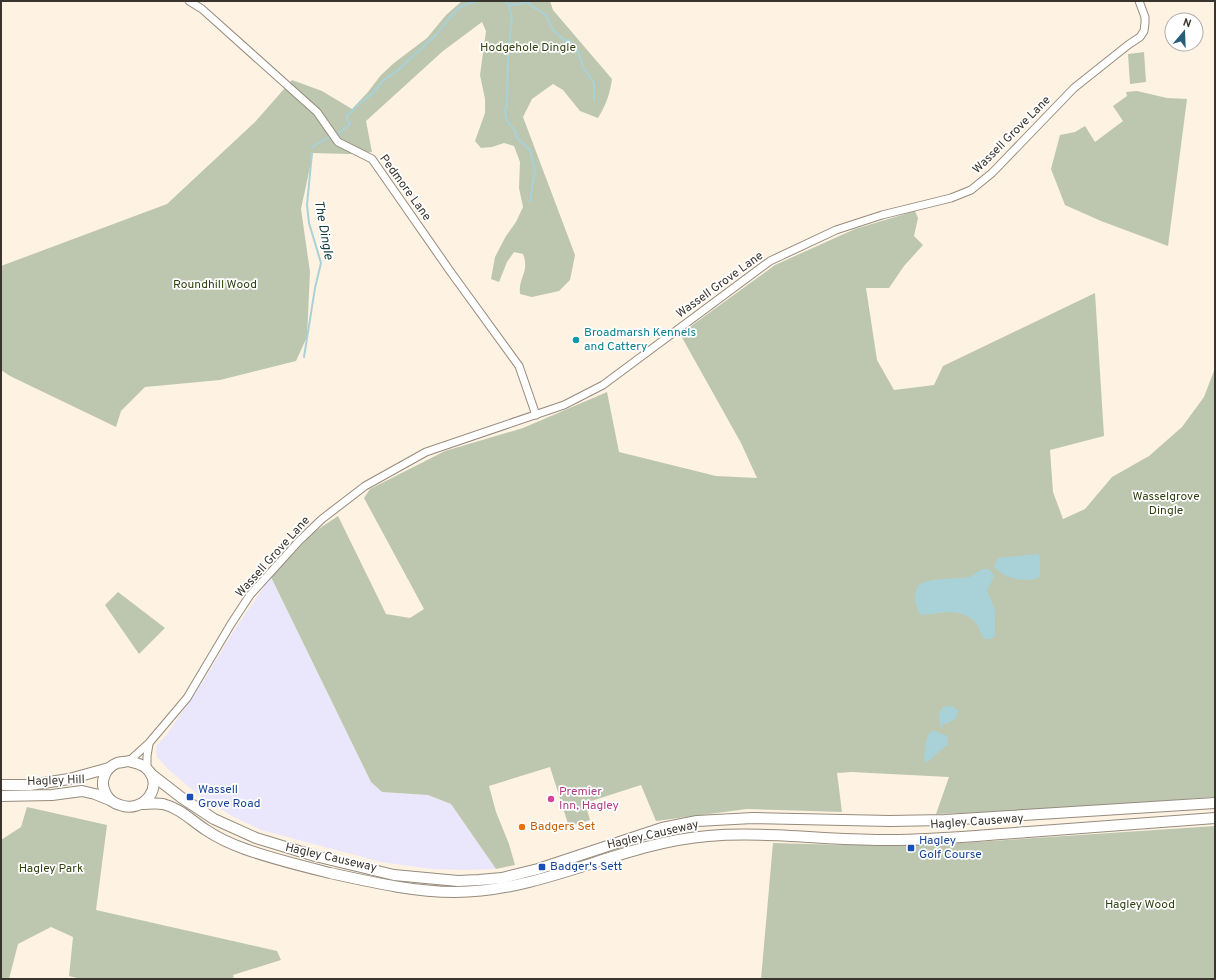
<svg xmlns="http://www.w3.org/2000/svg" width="1216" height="980" font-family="Overpass,sans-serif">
<rect width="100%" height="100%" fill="#fef2e2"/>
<!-- commercial -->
<polygon fill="#eae7fd" points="271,577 371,782 382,792 428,795 451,804 496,869 463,870 431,869 381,862 261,830 232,816 201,797 169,770 157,757 156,746 167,734 202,683 236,627"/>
<!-- green -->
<g fill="#bdc7b0">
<path d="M462 1H550L553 10 612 79C610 94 606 105 598 118L580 111 563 90 553 84 532 99 523 117 575 255 570 280 559 291 532 297 520 294C518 277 530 272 523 254L514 252 507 262 499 282 491 279 495 257 506 236 516 222 523 207 519 188 520 162 514 146 504 143 492 147 481 148 475 141 485 113V99L480 75 486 31 482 22 443 51 366 121 372 152 348 154 313 153 301 209 310 272 307 337 296 361 220 380 145 387 121 411 116 427 10 376 1 370V266L167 204 255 122 292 80 322 91 352 109 368 92 381 75 394 63 427 38 446 15Z"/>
<polygon points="1144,52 1146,82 1130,84 1128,54"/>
<polygon points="1137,91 1167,98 1187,99 1168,246 1101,221 1065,205 1051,169 1060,135 1075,132 1085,126 1095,142 1123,121 1113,106 1127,96 1126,92"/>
<polygon points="915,211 918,218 914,236 923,245 904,266 889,288 866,288 877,360 894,390 934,385 943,366 1095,293 1104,436 1050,450 1053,492 1063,519 1085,509 1112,477 1149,456 1182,427 1204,397 1215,368 1215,797 1023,811 936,814 949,777 851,772 837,773 842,812 747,809 656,821 641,785 585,803 590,820 569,827 550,767 489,786 496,812 509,844 515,865 496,869 451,804 428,795 382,792 371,782 271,577 314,532 338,516 386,614 410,618 424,609 364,498 370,489 445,451 523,428 607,392 619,452 716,476 757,478 741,443 680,334 775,265 855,229"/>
<polygon points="118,592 165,628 139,654 105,605"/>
<polygon points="27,807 107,825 96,910 277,951 281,960 233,975 234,979 81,979 69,976 73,937 51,927 18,944 9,979 1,979 1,840 21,827"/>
<polygon points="1215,826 1215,979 761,979 773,843 843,845 946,844"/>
</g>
<!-- water -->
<g fill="#a8d2d8">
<path d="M1038 554 1040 557V577C1026 584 1004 578 994 567L998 558Z"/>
<path d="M982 569H988L994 574 993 579 987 590 995 610V635L992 639H985C979 633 980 628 976 623 961 606 940 614 921 615 914 604 913 596 919 584L933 580 970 577Z"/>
<polygon points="952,706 958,710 956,718 947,724 940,723 939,713 943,707"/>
<path d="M931 731H935L947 736 948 744 926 763 924 760C925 751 925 738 931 731Z"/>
</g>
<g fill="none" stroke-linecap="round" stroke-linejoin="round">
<!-- stream -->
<g stroke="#a8d2d8" stroke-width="2">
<path d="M504 1C513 8 519 3 529 2L530 5 546 15 553 30 565 41 569 40 578 51 583 67 594 83V100"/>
<polyline points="509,4 512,19 508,52 507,104 505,111 506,119 515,131 517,138 530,150 535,170 530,201"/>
<polyline points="338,134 350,124 347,119 347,116 361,102 372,94 384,80 398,70 436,35 452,15 460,7 467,4 479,1"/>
<polyline points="312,147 331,136"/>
<polyline points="304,357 315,288 321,263 309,223 307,205 312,153"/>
<polyline points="941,728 942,723"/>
</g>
<!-- minor casing -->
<g stroke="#968b7d" stroke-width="9">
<g id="minor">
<polyline points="189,1 202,9 317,112 338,142 372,159 450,271 519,366 536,415"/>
<polyline points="129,761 149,743 187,698 231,624 250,595 299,541 322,519 365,486 426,452 564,405 603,385 770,261 836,230 882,215 951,198 971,190 992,173 1074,88 1128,45 1140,37 1144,31 1145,23 1145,17 1139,1"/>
<polyline points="147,769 147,756 149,744"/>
</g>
</g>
<!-- highway casing -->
<g stroke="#968b7d" stroke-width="12">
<g id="highway">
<path d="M129 761C135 763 142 764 146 768 166 786 143 814 120 805 113 803 109 800 106 794 99 782 105 768 117 763 121 762 125 762 129 761Z"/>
<polyline points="151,774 182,798 214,819 256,838 315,856 394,875 458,881 479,880 502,878 538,869 662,828 697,821 753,818 890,821 945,820 1215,803"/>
<polyline points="1,785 30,785 69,779 109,768"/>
<polyline points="1,796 52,795 82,791 95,794 110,800"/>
<path d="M141 804C148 804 156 803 163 804 180 808 192 821 206 830 218 838 231 844 245 849 273 859 302 866 330 873 371 882 414 892 455 892 543 892 621 843 708 836 769 831 829 841 890 840 936 840 982 835 1028 832 1090 827 1153 823 1215 818"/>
</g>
</g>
<!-- minor -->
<use href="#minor" stroke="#fff" stroke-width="7"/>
<!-- highway -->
<use href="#highway" stroke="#fff" stroke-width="10"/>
</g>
<!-- markers -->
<circle fill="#0f9aa8" stroke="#fff" stroke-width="1.5" cx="576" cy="340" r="4"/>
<g fill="#1a4fb4" stroke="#fff" stroke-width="1.5">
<rect x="186" y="793" width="8" height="8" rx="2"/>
<rect x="907" y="844" width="8" height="8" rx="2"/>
<rect x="538" y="863" width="8" height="8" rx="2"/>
</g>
<circle fill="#d1479c" stroke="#fff" stroke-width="1.5" cx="551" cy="799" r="4"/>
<circle fill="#e8710a" stroke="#fff" stroke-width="1.5" cx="522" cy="827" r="4"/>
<g text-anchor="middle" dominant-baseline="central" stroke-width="3.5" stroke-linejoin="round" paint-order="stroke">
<!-- park labels -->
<g font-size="12" fill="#31410f" stroke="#fff">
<text x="528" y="48">Hodgehole Dingle</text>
<text x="215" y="285">Roundhill Wood</text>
<text x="1166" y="497">Wasselgrove<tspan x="1166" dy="14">Dingle</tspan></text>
<text x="51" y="869">Hagley Park</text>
<text x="1140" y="905">Hagley Wood</text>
</g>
<!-- street labels -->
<g font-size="12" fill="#39342e" stroke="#fff">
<text transform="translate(1012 135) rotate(-45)">Wassell Grove Lane</text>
<text transform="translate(405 188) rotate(54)">Pedmore Lane</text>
<text transform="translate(720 285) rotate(-36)">Wassell Grove Lane</text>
<text transform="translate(273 557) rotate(-48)">Wassell Grove Lane</text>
<text transform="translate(56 781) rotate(-2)">Hagley Hill</text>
<text transform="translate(977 822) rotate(-4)">Hagley Causeway</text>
<text transform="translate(653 835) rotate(-13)">Hagley Causeway</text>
<text transform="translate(331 858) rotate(13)">Hagley Causeway</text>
</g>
<!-- culture labels -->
<g font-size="12" fill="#0d838f" stroke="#fff" text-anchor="start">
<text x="584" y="333">Broadmarsh Kennels<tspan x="584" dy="14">and Cattery</tspan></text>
</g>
<!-- transit labels -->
<g font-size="12" fill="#164399" stroke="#fff" text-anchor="start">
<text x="198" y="790">Wassell<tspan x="198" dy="14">Grove Road</tspan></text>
<text x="919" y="841">Hagley<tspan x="919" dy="14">Golf Course</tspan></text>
<text x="550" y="867">Badger's Sett</text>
</g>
<!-- hotel labels -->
<g font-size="12" fill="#b23c85" stroke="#fff" text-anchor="start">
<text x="559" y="792">Premier<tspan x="559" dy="14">Inn, Hagley</tspan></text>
</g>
<!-- food labels -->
<g font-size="12" fill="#c56008" stroke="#fff" text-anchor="start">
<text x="530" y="827">Badgers Set</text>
</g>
<!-- water labels -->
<g font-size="13" font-style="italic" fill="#143c40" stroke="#fff">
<text transform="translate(323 230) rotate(80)">The Dingle</text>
</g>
</g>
<!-- border -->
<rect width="1216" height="980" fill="none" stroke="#39342e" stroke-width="4"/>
<!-- north arrow -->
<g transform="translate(1184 32) rotate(19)"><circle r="19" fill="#ffffff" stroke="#b0aeab"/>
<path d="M0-3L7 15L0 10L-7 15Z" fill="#275f79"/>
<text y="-6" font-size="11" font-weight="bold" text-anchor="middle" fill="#39342e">N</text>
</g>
</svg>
